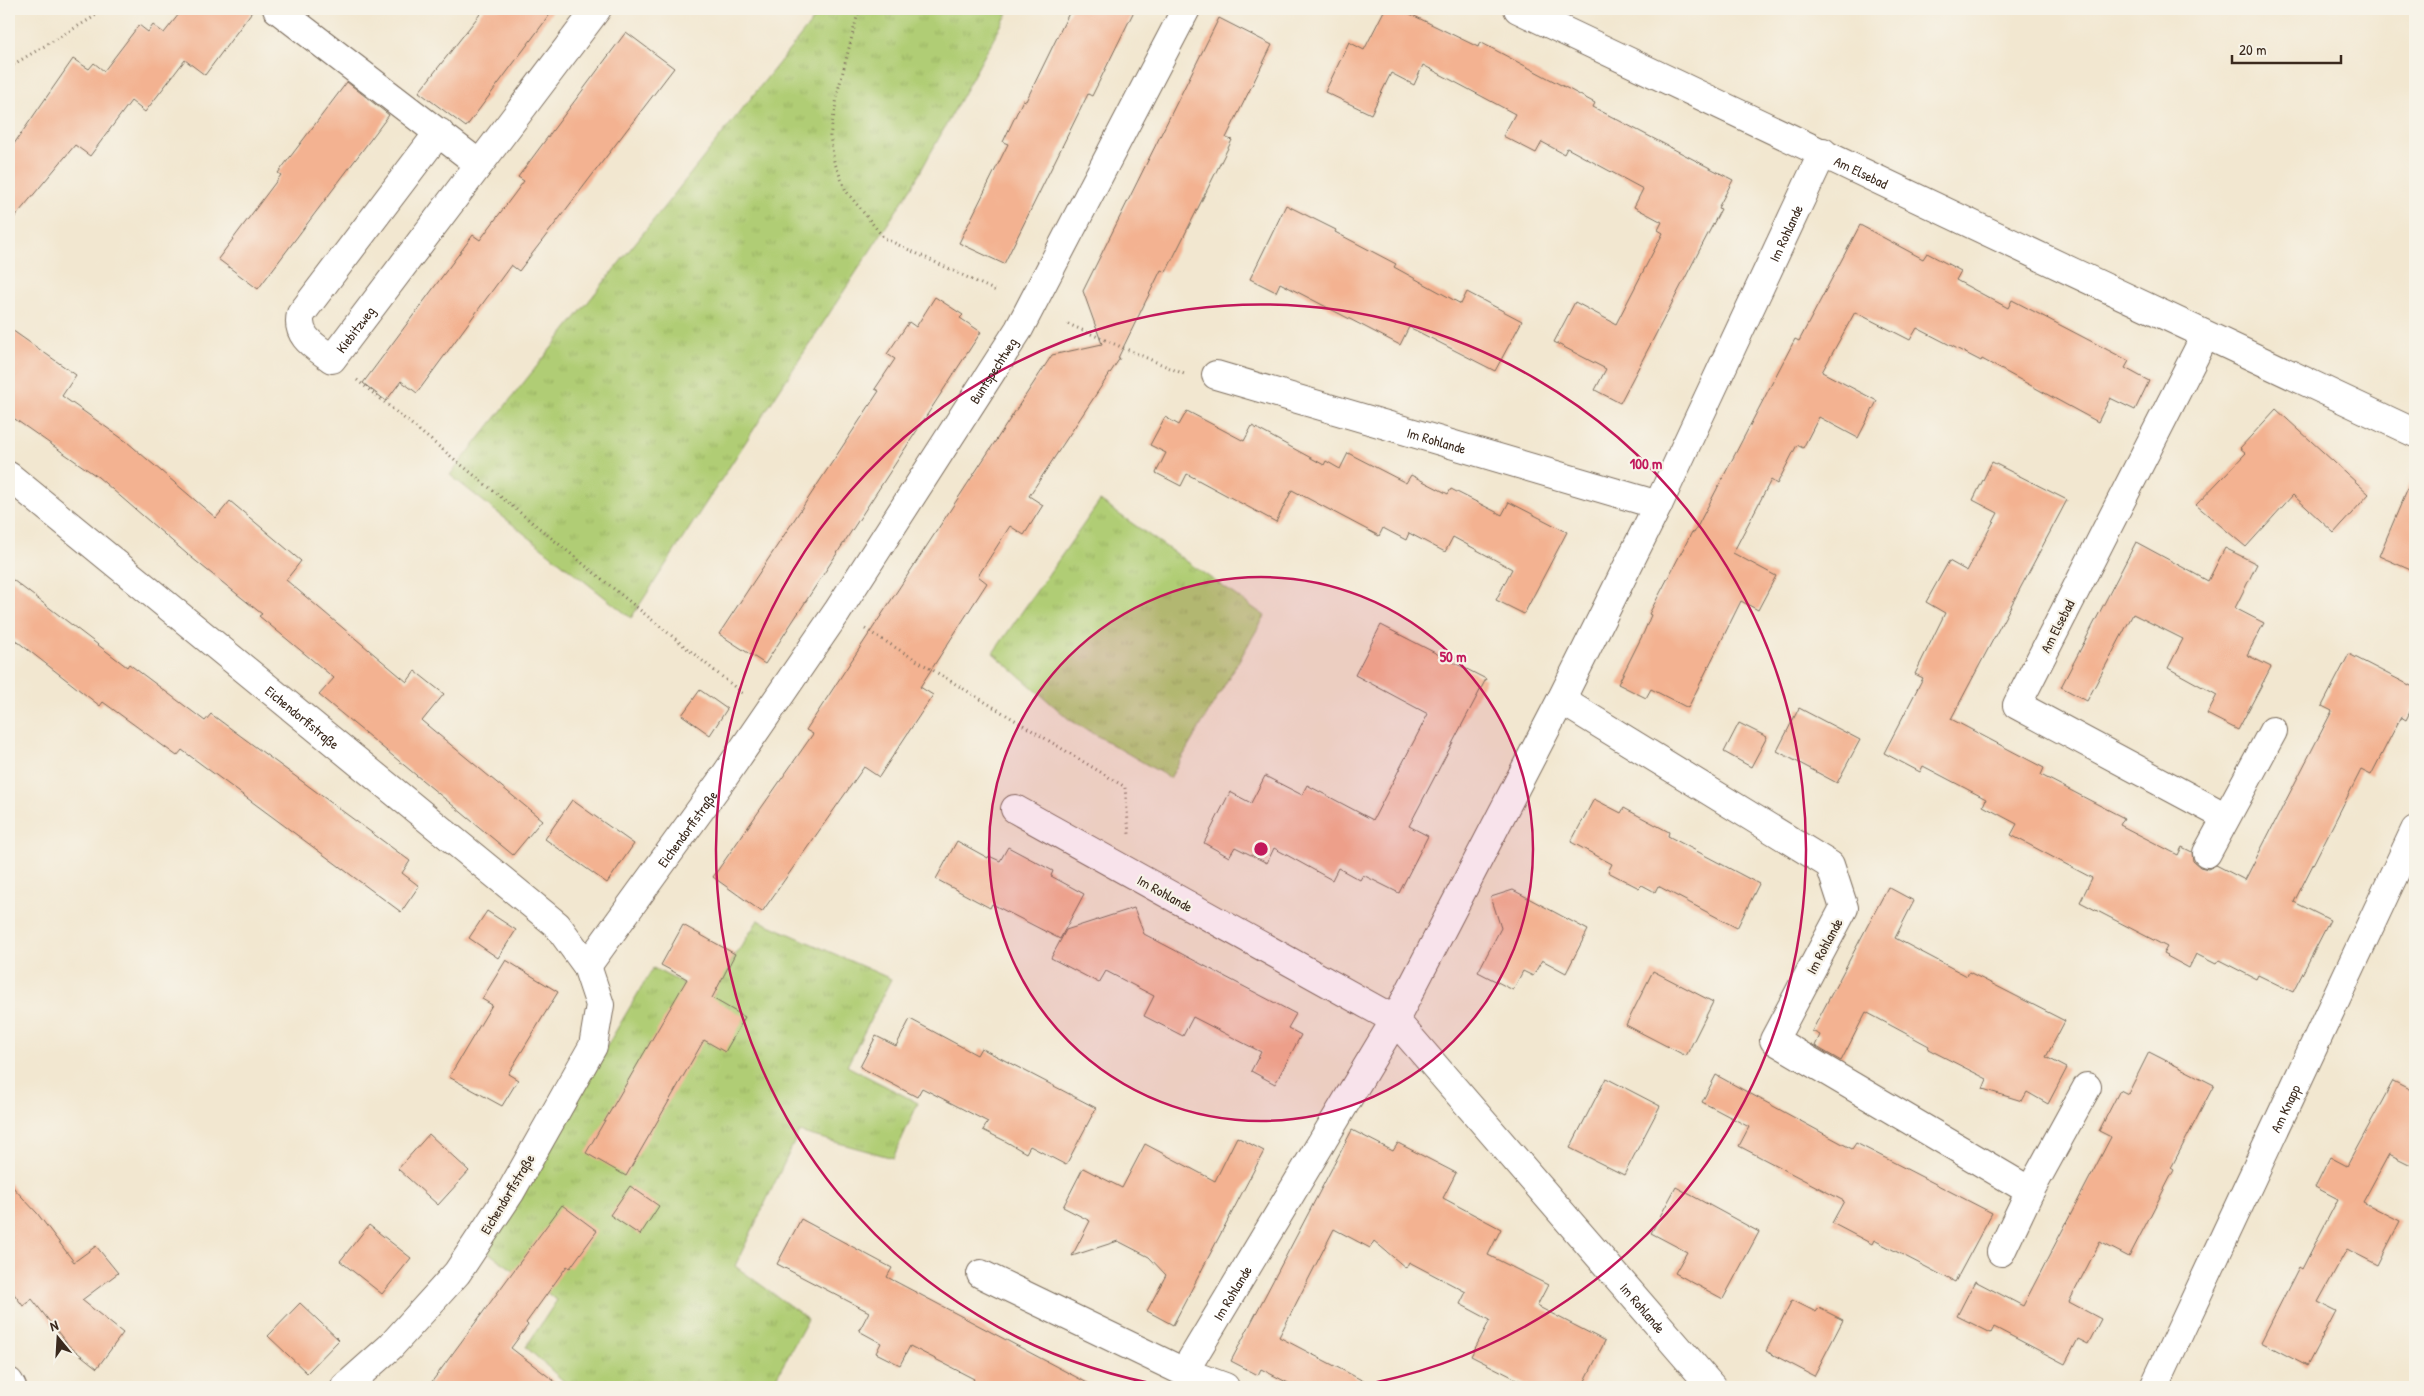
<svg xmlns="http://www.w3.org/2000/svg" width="2424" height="1396" font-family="'Patrick Hand',sans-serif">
<defs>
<pattern id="grass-tufts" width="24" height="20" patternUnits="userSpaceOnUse" patternTransform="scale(1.25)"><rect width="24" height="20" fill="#b0cd74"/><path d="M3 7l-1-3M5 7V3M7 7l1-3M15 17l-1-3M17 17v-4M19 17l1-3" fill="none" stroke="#98b064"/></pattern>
</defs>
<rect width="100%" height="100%" fill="#f7f3e8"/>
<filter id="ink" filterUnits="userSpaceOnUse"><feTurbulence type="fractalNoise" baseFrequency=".02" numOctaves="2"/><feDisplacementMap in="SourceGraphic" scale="10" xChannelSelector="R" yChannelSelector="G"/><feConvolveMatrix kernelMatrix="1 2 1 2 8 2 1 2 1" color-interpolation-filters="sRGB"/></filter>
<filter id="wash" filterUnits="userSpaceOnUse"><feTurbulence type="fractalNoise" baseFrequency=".0096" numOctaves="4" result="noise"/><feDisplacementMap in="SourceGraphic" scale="20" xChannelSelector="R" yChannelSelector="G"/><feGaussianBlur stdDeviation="1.12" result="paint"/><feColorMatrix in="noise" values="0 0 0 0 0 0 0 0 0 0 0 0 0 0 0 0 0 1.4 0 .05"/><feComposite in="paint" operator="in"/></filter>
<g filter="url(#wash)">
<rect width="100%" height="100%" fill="#f2e7d0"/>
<!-- grass -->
<g fill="url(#grass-tufts)" stroke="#767c49">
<polygon points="822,9 1010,9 913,185 631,618 450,475"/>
<polygon points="1100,501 1265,616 1170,778 1070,720 993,653"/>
<polygon points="758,920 891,979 847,1066 918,1103 893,1158 799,1132 735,1266 808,1319 771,1387 695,1387 686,1383 683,1387 570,1387 526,1347 557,1300 486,1251 653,968 709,997"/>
</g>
<g id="blocks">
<!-- building -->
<g fill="#f3b291">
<polygon points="183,9 254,9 205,75 185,60 145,112 131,101 90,156 75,145 9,224 9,151 73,59 89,69 94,63 104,71 139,25 148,32 153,25 164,33"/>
<polygon points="484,9 554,9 466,127 419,92"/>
<polygon points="1071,9 1135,9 1092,96 1088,94 1004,264 959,243 1008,144 1003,142 1023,100 1026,101"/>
<polygon points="1385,9 1400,9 1478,47 1480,42 1595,103 1593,107 1733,180 1718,208 1721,209 1620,403 1595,390 1606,369 1554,342 1575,302 1616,324 1663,233 1658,230 1662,222 1634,207 1643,189 1567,148 1564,154 1542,142 1536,153 1503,136 1515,114 1423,65 1414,85 1391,73 1371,114 1325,92 1349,42 1364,50"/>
<polygon points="1219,18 1272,45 1226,138 1232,140 1166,272 1161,270 1118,358 1120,358 1029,496 1043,505 1024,535 1010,526 978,576 987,583 920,687 933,695 879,777 864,767 762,912 713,877 813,734 806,730 1052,355 1102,344 1083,291"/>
<polygon points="626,32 674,68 519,271 511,265 417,393 401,381 386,401 363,383 473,235 480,240 524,181 518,177"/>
<polygon points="347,82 389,115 258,289 218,259 281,175 278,173"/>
<polygon points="1286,205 1336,230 1335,232 1396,264 1394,267 1461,304 1467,292 1522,321 1495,371 1409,327 1400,345 1280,283 1276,292 1250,279"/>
<polygon points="1860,225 1923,259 1927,253 1961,271 1956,280 2008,308 2012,300 2129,361 2125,368 2149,381 2135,410 2110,398 2098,422 1982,359 1981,361 1917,328 1910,340 1855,312 1822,372 1877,401 1858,438 1819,417 1803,448 1797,445 1777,484 1771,480 1733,553 1776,576 1758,610 1741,601 1688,708 1651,689 1646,698 1618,684 1644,632 1651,615 1649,614 1692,532 1694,533 1795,339 1799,341"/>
<polygon points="935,297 963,315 960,318 981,332 765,664 719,634 879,391 875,389 895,359 887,354 909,322 916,327"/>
<polygon points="9,328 76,375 62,396 127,442 216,518 230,501 301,561 286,580 407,682 415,671 444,694 422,721 542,820 513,855 319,695 334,678 259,616 262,614 187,554 98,477 9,415"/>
<polygon points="2276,409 2369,494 2334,533 2293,495 2246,547 2196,505 2246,453 2240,448"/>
<polygon points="1187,411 1244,441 1252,426 1324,465 1326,461 1340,469 1348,453 1406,483 1411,475 1448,494 1451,489 1502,515 1509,502 1567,532 1524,614 1496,600 1512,569 1453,537 1445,552 1409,533 1406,540 1383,528 1379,536 1292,490 1276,522 1187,474 1181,486 1156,473 1166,453 1150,445 1165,417 1179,425"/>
<polygon points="1992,462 2067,500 1951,719 2044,768 2041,775 2124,818 2120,825 2178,855 2182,847 2192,852 2193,861 2200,867 2208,869 2216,865 2245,880 2332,711 2322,706 2349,654 2415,688 2415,702 2406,720 2401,717 2371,775 2361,770 2294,902 2330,920 2293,992 2258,975 2256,979 2219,960 2216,964 2196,954 2189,968 2163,954 2167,947 2080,902 2092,878 2011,835 2017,824 1983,806 1986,799 1923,766 1920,772 1884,753 1923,678 1915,674 1945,613 1926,602 1949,561 1967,571 1998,513 1973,500"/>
<polygon points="2415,471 2415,572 2379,556"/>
<polygon points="2136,542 2208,581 2225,548 2257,564 2235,608 2264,623 2247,655 2271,667 2238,730 2207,714 2217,695 2168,668 2183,639 2133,614 2087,701 2061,687"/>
<polygon points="9,577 127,667 129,664 205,721 211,714 410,861 402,873 419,886 401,912 182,750 177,756 103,702 100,706 9,635"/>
<polygon points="1381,625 1486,679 1409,826 1428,836 1399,893 1363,875 1360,880 1338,868 1332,880 1274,848 1267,863 1235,847 1229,857 1204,843 1230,792 1251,803 1265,776 1302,795 1307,785 1373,820 1428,714 1355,675"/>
<polygon points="700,690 727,709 710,735 682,715"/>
<polygon points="1799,708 1860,740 1837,783 1777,751"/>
<polygon points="1739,723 1767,737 1751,767 1724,752"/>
<polygon points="1594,799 1621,813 1624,808 1669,832 1668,836 1759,884 1737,928 1658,886 1655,892 1642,885 1639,888 1608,872 1612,864 1571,842"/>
<polygon points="572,800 634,844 607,883 545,839"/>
<polygon points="957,841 988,858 989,856 1000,861 1008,847 1053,871 1051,876 1084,894 1060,939 992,904 990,908 936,879"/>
<polygon points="1888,887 1914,901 1895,938 1967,976 1969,972 2065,1021 2046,1057 2067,1068 2048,1104 2027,1092 2022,1101 1983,1089 1987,1079 1928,1049 1929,1046 1866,1012 1841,1061 1815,1046 1820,1035 1812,1031"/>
<polygon points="1513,890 1588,930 1566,973 1542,960 1533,976 1523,971 1513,990 1478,972 1501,928 1491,897"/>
<polygon points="1134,908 1144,934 1296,1014 1288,1028 1301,1035 1275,1084 1251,1071 1261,1052 1193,1017 1183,1036 1144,1016 1154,996 1106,971 1099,983 1051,958 1066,930"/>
<polygon points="487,911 516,930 498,958 469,938"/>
<polygon points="683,925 735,954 712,998 745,1017 725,1052 704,1040 626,1176 586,1153 687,979 661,965"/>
<polygon points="506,960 558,992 508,1074 518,1080 502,1106 449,1077 492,1005 482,999"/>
<polygon points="1653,971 1713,1002 1686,1056 1626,1025"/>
<polygon points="910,1019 977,1055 981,1048 1096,1108 1066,1165 1030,1146 1026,1153 1005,1141 983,1130 988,1122 922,1088 917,1097 860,1067 876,1036 896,1046"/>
<polygon points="2149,1052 2214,1085 2171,1168 2174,1170 2129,1257 2100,1242 2069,1302 2101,1319 2088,1344 2078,1339 2065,1364 1994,1327 1991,1333 1957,1316 1975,1281 2023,1306 2111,1137 2099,1131 2120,1090 2128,1094"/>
<polygon points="1716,1075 1852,1149 1856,1143 1992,1213 1955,1282 1874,1240 1872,1244 1832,1223 1844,1201 1739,1146 1749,1127 1702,1102"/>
<polygon points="1606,1078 1660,1106 1624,1175 1570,1148"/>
<polygon points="2393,1081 2415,1092 2415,1167 2389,1154 2363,1202 2400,1221 2378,1265 2347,1249 2318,1302 2336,1311 2307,1366 2261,1342 2299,1267 2302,1269 2338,1199 2315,1187 2330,1157 2347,1166"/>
<polygon points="1352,1130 1393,1151 1398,1143 1456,1173 1443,1198 1501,1229 1488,1255 1548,1285 1537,1306 1605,1341 1582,1387 1532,1387 1471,1356 1490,1320 1460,1304 1466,1292 1409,1262 1406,1268 1374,1241 1370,1248 1334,1229 1279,1337 1375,1387 1296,1387 1261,1369 1258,1375 1231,1361"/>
<polygon points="429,1134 469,1171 438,1205 398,1169"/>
<polygon points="1237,1137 1264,1151 1173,1325 1147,1311 1166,1275 1149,1257 1118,1241 1072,1256 1090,1221 1063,1207 1083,1168 1122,1188 1145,1144 1215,1181"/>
<polygon points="9,1183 37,1213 74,1262 96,1246 118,1273 82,1300 123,1333 97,1368 68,1345 32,1299 23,1306 9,1287"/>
<polygon points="630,1186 659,1206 640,1235 610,1215"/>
<polygon points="1676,1187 1759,1232 1723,1299 1675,1273 1687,1252 1651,1233"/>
<polygon points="562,1205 597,1231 570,1268 567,1266 526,1323 528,1325 511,1348 562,1387 428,1387"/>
<polygon points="801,1219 892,1268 887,1277 1095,1387 970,1387 974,1379 910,1346 900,1365 876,1353 881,1343 859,1331 869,1312 777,1264"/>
<polygon points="369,1225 411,1258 382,1294 340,1261"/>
<polygon points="1792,1300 1816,1312 1819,1308 1843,1320 1814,1376 1766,1351"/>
<polygon points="300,1303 339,1340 307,1373 268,1336"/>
</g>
</g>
</g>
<g filter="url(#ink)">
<use href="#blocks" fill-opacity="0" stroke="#7b6c5c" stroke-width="1"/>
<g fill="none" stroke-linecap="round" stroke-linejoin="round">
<!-- minor casing -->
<g stroke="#7b6c5c" stroke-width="30">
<g id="minor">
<polyline points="277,9 479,164"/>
<path id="s1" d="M1518 9C1817 149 2115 294 2415 433"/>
<path id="s2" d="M439 132 301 314C295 337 316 347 332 359L597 9"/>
<polyline points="2205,336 2017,705 2226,817"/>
<path id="s3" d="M1216 375 1658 505 1823 152"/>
<path id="s4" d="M9 476 557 925 587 966 600 1005 593 1046 510 1193 457 1273 390 1347 345 1387"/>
<path id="s5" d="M1658 505 1561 700 1395 1020 1712 1387"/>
<polyline points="1561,700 1830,865 1844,908 1774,1040 2030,1191"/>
<polyline points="2207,853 2273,731"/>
<path id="s6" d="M587 966 724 777 837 612 1019 329 1186 9"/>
<polyline points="2001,1252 2030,1191 2087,1087"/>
<path id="s7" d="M981 1274 1184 1372 1395 1020 1015 809"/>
<polyline points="1184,1372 1225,1387"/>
<polyline points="9,1382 12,1387"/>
<path id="s8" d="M2154 1387 2415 830"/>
</g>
</g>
<!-- path -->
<g stroke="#7b6c5c" stroke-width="3" stroke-dasharray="1 4" stroke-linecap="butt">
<polyline points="859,9 839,87 830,136 834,161 846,191 884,238 998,292"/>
<polyline points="9,67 107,9"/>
<polyline points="1068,324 1184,374"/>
<polyline points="357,380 742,693"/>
<polyline points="865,629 1125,787 1129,834"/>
</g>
<!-- minor -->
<use href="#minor" stroke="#fff" stroke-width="28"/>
</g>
</g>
<!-- distance rings -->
<circle cx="1261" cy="849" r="272" fill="#c2185b" fill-opacity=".12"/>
<g fill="none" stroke="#c2185b" stroke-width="2.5">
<circle cx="1261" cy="849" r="272"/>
<path d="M1171 1387A545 545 0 1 1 1351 1387"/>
</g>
<g text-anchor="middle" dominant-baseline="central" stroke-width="4.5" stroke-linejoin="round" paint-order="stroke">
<!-- street labels -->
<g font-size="14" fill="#3b2a1e" stroke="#f7f3e8">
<text stroke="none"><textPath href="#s1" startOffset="380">Am Elsebad</textPath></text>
<text stroke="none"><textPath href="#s3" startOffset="761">Im Rohlande</textPath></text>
<text stroke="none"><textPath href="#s2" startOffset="325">Kiebitzweg</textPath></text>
<text stroke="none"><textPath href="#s6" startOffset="721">Buntspechtweg</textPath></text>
<text stroke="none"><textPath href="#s3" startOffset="230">Im Rohlande</textPath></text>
<text transform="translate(2057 626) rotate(-63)">Am Elsebad</text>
<text stroke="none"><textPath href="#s4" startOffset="380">Eichendorffstraße</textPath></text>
<text stroke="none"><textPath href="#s6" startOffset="170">Eichendorffstraße</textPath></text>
<text transform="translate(1165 893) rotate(29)">Im Rohlande</text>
<text transform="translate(1824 946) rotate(-62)">Im Rohlande</text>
<text stroke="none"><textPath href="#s8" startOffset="308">Am Knapp</textPath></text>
<text transform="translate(507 1194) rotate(-59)">Eichendorffstraße</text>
<text stroke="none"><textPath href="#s7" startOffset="318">Im Rohlande</textPath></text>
<text stroke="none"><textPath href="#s5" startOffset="958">Im Rohlande</textPath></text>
</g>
</g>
<circle cx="1261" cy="849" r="8" fill="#c2185b" stroke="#f7f3e8" stroke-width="2.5"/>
<g font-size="15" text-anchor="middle" font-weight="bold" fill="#c2185b" stroke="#f7f3e8" stroke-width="4.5" stroke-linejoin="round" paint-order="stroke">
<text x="1646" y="469">100 m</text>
<text x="1453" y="662">50 m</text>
</g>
<!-- margin -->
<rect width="2424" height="1396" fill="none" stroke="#f7f3e8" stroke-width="30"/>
<!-- north arrow -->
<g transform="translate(58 1338) rotate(342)" stroke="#f7f3e8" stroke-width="4" paint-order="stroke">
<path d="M0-4L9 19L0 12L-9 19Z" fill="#3b2a1e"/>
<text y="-8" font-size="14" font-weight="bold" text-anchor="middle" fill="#3b2a1e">N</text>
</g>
<!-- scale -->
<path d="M2232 55v8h109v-8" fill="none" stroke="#3b2a1e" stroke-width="2.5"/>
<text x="2239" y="55" font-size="15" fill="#3b2a1e" stroke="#f7f3e8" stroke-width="4" paint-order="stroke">20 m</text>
</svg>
